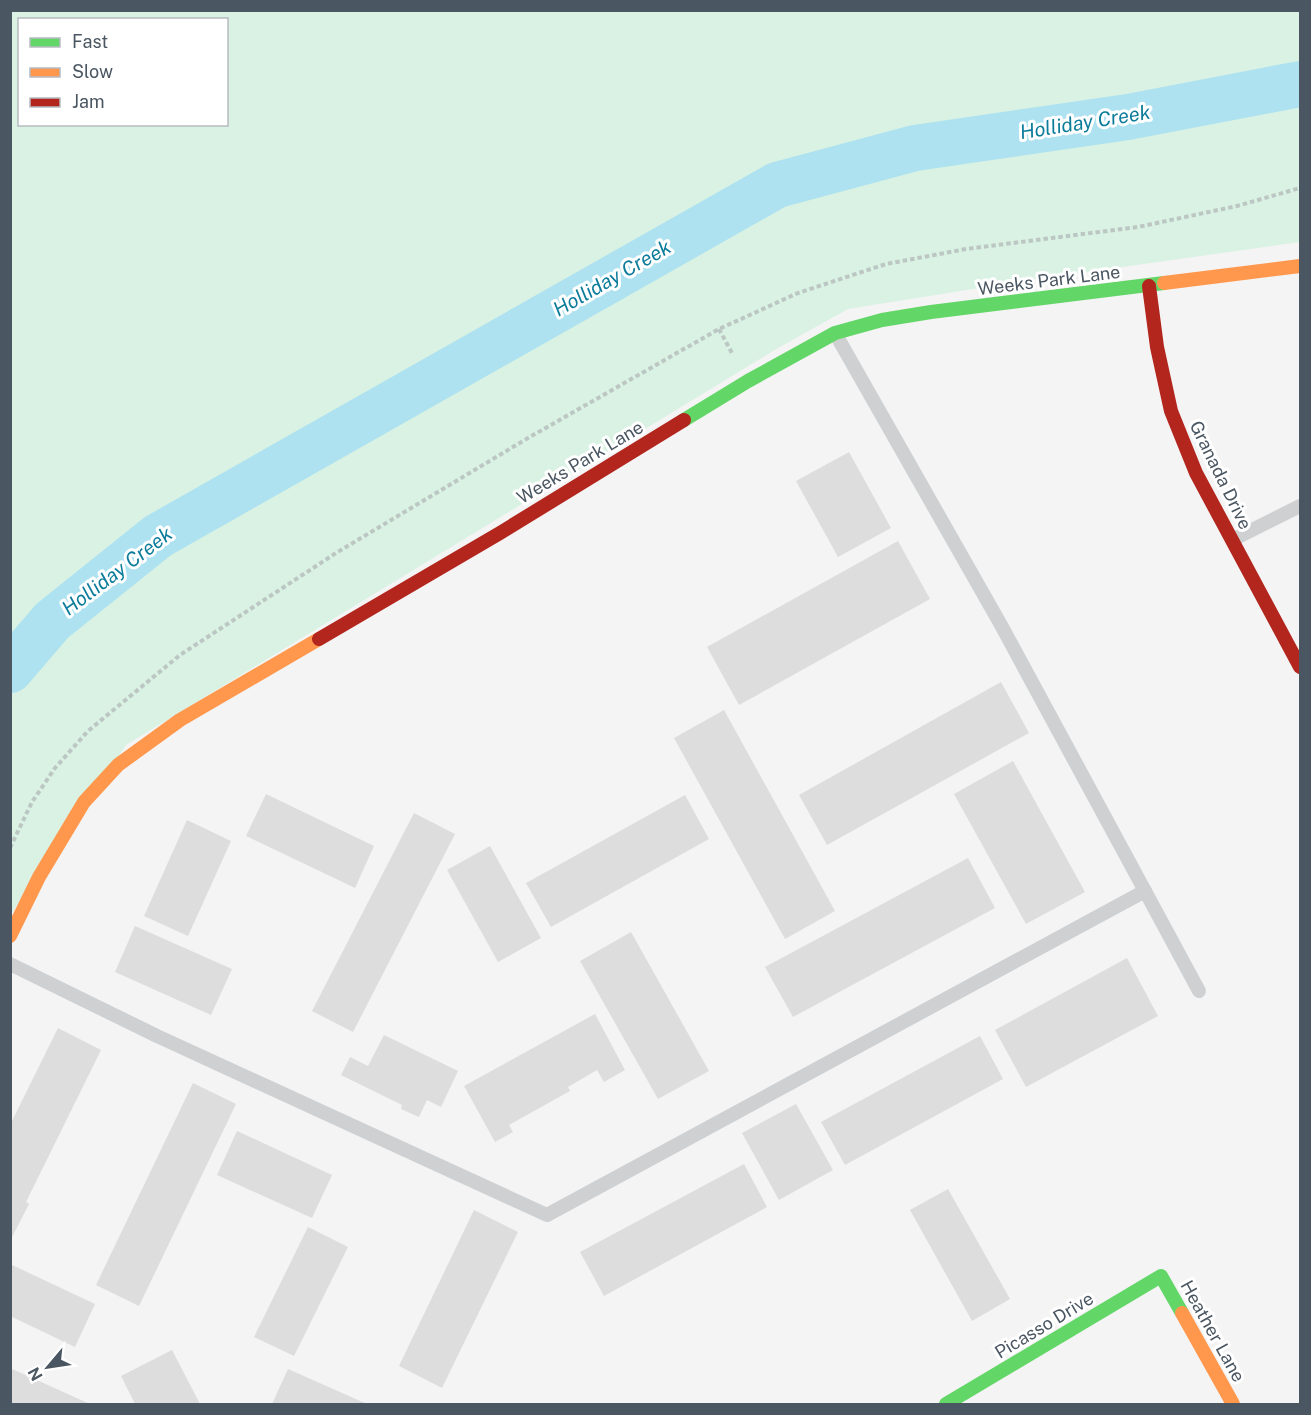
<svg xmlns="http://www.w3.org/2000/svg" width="1311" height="1415" font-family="'Public Sans',sans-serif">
<rect width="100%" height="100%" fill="#f4f4f4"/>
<!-- green -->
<path fill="#d9f2e3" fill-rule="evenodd" d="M11 11H1300V242L1023 281 848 309 778 348 126 745 11 914ZM20 20H226V124H20Z"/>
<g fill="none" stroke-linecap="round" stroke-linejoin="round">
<!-- river -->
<polyline stroke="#aee2f0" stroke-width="46" points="10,670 52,621 158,536 777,185 915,148 1128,117 1300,84"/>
</g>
<!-- building -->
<g fill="#ddddde">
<polygon points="849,452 891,528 838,557 796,481"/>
<polygon points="898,541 930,599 739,705 707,647"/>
<polygon points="1001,682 1029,733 827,845 799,795"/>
<polygon points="724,710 835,911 785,939 674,738"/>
<polygon points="1013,761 1085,892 1026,924 954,794"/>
<polygon points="266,794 374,846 355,888 246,836"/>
<polygon points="685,795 709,839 551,927 526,883"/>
<polygon points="414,813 455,834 353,1032 312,1011"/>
<polygon points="187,820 231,841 188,936 144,916"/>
<polygon points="490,846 541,938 498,962 447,870"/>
<polygon points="968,858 995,908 793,1017 765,967"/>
<polygon points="135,926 232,969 211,1015 115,972"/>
<polygon points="631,932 709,1071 658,1099 580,961"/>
<polygon points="1127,958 1158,1016 1026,1087 995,1030"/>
<polygon points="595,1014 625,1070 604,1082 597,1070 568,1087 570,1091 509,1125 513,1132 495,1142 464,1086"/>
<polygon points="58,1028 101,1050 26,1202 29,1204 10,1241 10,1125"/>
<polygon points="384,1035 458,1071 441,1107 427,1100 419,1117 401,1109 402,1105 341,1075 350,1057 368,1066"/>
<polygon points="980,1036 1003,1079 845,1165 821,1122"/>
<polygon points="193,1083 236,1104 139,1306 96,1285"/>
<polygon points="796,1104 833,1170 779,1200 742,1133"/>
<polygon points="237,1131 332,1175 312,1218 217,1175"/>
<polygon points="744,1164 767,1207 604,1296 580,1252"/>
<polygon points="948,1189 1010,1299 972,1321 910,1210"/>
<polygon points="474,1210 518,1232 442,1388 399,1366"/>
<polygon points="308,1227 348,1247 294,1356 254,1337"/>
<polygon points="10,1264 95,1304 75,1347 10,1316"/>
<polygon points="172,1350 200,1404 135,1404 121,1376"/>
<polygon points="10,1368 90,1404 10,1404"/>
<polygon points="288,1369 367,1404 272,1404"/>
</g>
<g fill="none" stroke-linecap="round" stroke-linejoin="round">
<!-- path -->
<g stroke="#bcc7c4" stroke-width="4" stroke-dasharray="4.5 3" stroke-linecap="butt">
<polyline points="719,329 733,355"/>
<polyline points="10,848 32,802 55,768 88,731 180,655 336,553 528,438 719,329 798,293 886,264 966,249 1138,227 1237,206 1300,188"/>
</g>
<!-- lane -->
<g stroke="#ced0d2" stroke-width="14">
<polyline points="1232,540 1300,506"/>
<polyline points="1145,891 1199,991"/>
<polyline points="10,964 157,1036 547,1215 1145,891 1001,625 835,333"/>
</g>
<!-- fast -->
<g stroke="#63d668" stroke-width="14">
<polyline points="684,420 748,381 835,333 882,320 931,312 1164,283"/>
<polyline points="946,1404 1161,1276 1182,1313"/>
</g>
<!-- slow -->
<g stroke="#ff974d" stroke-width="14">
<polyline points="1164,283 1300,266"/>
<polyline points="10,936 39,877 84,802 118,765 180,720 319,639"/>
<polyline points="1182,1313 1233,1404"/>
</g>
<!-- jam -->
<g stroke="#b3261e" stroke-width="14">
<polyline points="1149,286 1157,347 1171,411 1196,473 1300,667"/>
<polyline points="319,639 500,533 684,420"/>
</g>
</g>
<g text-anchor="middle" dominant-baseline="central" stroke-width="6" stroke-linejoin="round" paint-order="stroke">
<!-- street labels -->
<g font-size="18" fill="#4a5661" stroke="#fff">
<text transform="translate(1049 280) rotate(-7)">Weeks Park Lane</text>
<text transform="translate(580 462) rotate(-31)">Weeks Park Lane</text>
<text transform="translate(1221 475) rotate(64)">Granada Drive</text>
<text transform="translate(1044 1325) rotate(-31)">Picasso Drive</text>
<text transform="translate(1213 1331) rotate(61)">Heather Lane</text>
</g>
<!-- water labels -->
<g font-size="20" font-style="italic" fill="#0c7c9b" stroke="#fff">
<text transform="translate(1085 122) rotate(-9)">Holliday Creek</text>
<text transform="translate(612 278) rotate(-30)">Holliday Creek</text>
<text transform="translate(117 571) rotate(-37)">Holliday Creek</text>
</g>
</g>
<!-- border -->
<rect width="1311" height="1415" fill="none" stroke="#4a5661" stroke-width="24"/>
<!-- legend -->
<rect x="18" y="18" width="210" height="108" fill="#ffffff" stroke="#b7bbc0" stroke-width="1.5"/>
<rect x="30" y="38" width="30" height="9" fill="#63d668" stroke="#b7bbc0" stroke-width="1.5"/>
<text x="72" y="48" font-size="18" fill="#4a5661">Fast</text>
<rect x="30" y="68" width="30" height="9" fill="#ff974d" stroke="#b7bbc0" stroke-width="1.5"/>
<text x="72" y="78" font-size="18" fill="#4a5661">Slow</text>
<rect x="30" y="98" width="30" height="9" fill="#b3261e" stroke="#b7bbc0" stroke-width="1.5"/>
<text x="72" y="108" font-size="18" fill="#4a5661">Jam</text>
<!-- north arrow -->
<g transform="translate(48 1367) rotate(241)" stroke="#ffffff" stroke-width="4.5" paint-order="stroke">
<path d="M0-4.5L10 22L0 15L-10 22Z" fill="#4a5661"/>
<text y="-9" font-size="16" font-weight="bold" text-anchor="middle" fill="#4a5661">N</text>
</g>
</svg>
